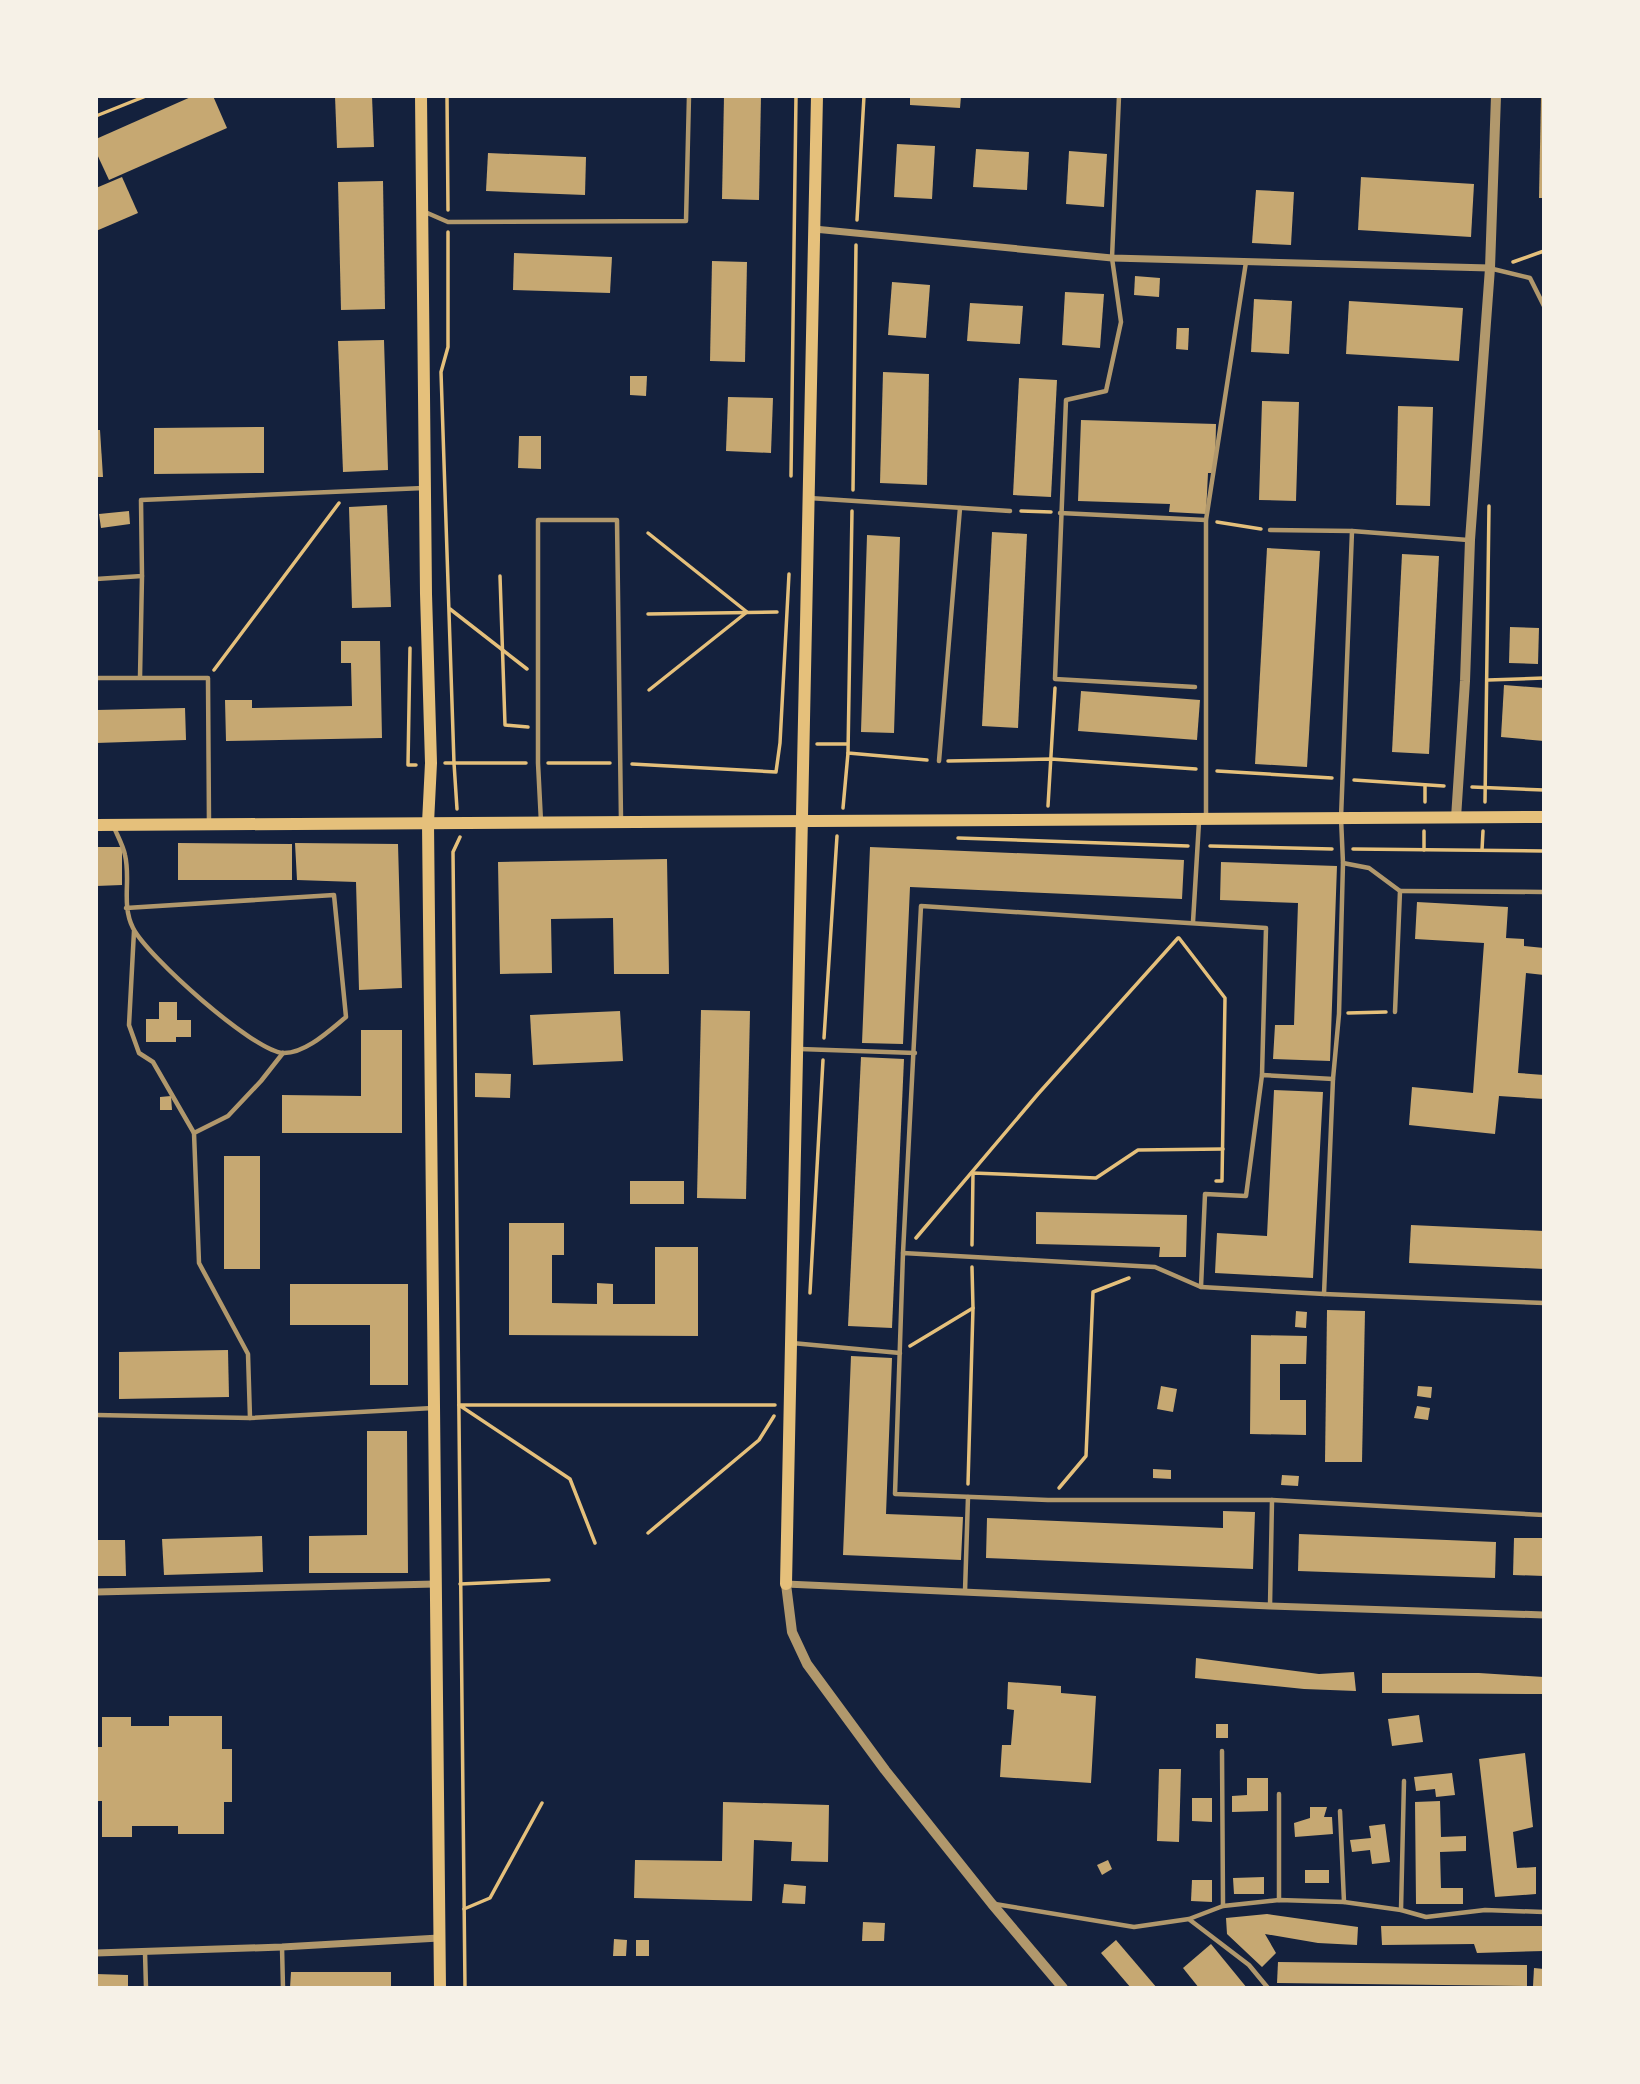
<svg xmlns="http://www.w3.org/2000/svg" width="1640" height="2084" font-family="'Sofia Sans Condensed',sans-serif">
<rect width="100%" height="100%" fill="#14213d"/>
<!-- building -->
<g fill="#c6a872">
<polygon points="193,96 213,96 227,128 109,180 96,152 96,139"/>
<polygon points="335,96 372,96 374,147 337,148"/>
<polygon points="724,96 761,96 759,200 722,199"/>
<polygon points="910,96 961,96 960,108 910,105"/>
<polygon points="1541,96 1544,96 1544,198 1539,198"/>
<polygon points="897,144 935,146 932,199 894,197"/>
<polygon points="976,149 1029,152 1027,190 973,187"/>
<polygon points="1069,151 1107,154 1104,207 1066,204"/>
<polygon points="488,153 586,157 585,195 486,191"/>
<polygon points="122,177 138,213 96,231 96,188"/>
<polygon points="1361,177 1474,184 1471,237 1358,230"/>
<polygon points="383,181 385,309 341,310 338,182"/>
<polygon points="1256,190 1294,192 1291,245 1252,243"/>
<polygon points="514,253 612,257 610,293 513,290"/>
<polygon points="712,261 747,262 745,362 710,361"/>
<polygon points="1135,276 1160,278 1159,297 1134,295"/>
<polygon points="892,282 930,285 926,338 888,335"/>
<polygon points="1065,292 1104,294 1100,348 1062,345"/>
<polygon points="1254,299 1292,301 1289,354 1251,352"/>
<polygon points="1349,301 1463,308 1459,361 1346,354"/>
<polygon points="970,303 1023,306 1020,344 967,341"/>
<polygon points="1177,328 1189,328 1188,350 1176,349"/>
<polygon points="384,340 388,470 343,472 338,341"/>
<polygon points="883,372 929,374 927,485 880,483"/>
<polygon points="630,376 647,376 646,396 630,395"/>
<polygon points="1019,378 1057,380 1051,497 1013,495"/>
<polygon points="728,397 773,398 771,453 726,451"/>
<polygon points="1262,401 1299,402 1296,501 1259,500"/>
<polygon points="1398,406 1433,407 1430,506 1396,505"/>
<polygon points="1081,420 1216,424 1215,473 1208,473 1206,514 1169,512 1170,504 1078,501"/>
<polygon points="264,427 264,473 154,474 154,428"/>
<polygon points="96,430 100,430 103,477 96,477"/>
<polygon points="519,436 541,436 541,469 518,468"/>
<polygon points="387,505 391,607 352,608 349,507"/>
<polygon points="129,511 130,524 101,528 99,514"/>
<polygon points="992,532 1027,534 1018,728 982,726"/>
<polygon points="867,535 900,537 894,733 861,732"/>
<polygon points="1267,548 1320,551 1307,767 1255,764"/>
<polygon points="1402,554 1439,556 1429,754 1392,752"/>
<polygon points="1510,627 1539,628 1538,664 1509,663"/>
<polygon points="341,641 380,641 382,738 226,741 225,700 252,700 252,708 352,706 351,663 341,663"/>
<polygon points="1504,685 1544,688 1544,741 1501,737"/>
<polygon points="1081,691 1200,700 1197,740 1078,731"/>
<polygon points="185,708 186,740 96,743 96,710"/>
<polygon points="178,843 292,844 292,880 178,880"/>
<polygon points="295,843 398,844 402,988 359,990 356,882 297,880"/>
<polygon points="96,847 122,847 122,885 96,886"/>
<polygon points="870,847 1184,860 1182,899 910,887 903,1044 862,1043"/>
<polygon points="667,859 669,974 614,974 613,918 551,919 552,973 500,974 498,862"/>
<polygon points="1221,862 1337,866 1330,1061 1273,1059 1275,1025 1294,1025 1298,903 1220,900"/>
<polygon points="1417,902 1508,907 1506,938 1524,939 1524,946 1544,948 1544,975 1526,973 1518,1073 1544,1075 1544,1099 1499,1096 1495,1134 1409,1125 1412,1087 1473,1093 1484,943 1415,939"/>
<polygon points="159,1002 177,1002 177,1020 191,1020 191,1037 176,1037 176,1042 146,1042 146,1019 159,1019"/>
<polygon points="701,1010 750,1011 746,1199 697,1198"/>
<polygon points="620,1011 623,1061 533,1065 530,1015"/>
<polygon points="361,1030 402,1030 402,1133 282,1133 282,1095 361,1096"/>
<polygon points="861,1057 904,1059 892,1328 848,1326"/>
<polygon points="475,1073 511,1074 510,1098 475,1097"/>
<polygon points="1274,1090 1323,1092 1313,1278 1215,1273 1217,1233 1267,1236"/>
<polygon points="171,1096 172,1110 160,1110 160,1097"/>
<rect x="224" y="1156" width="36" height="113"/>
<rect x="630" y="1181" width="54" height="23"/>
<polygon points="1036,1212 1187,1215 1186,1257 1159,1257 1160,1247 1036,1244"/>
<polygon points="509,1223 564,1223 564,1255 552,1255 552,1303 597,1304 597,1283 613,1284 613,1304 655,1304 655,1247 698,1247 698,1336 509,1335"/>
<polygon points="1411,1225 1544,1231 1544,1269 1409,1263"/>
<polygon points="290,1284 408,1284 408,1385 370,1385 370,1325 290,1325"/>
<polygon points="1327,1310 1365,1311 1362,1462 1325,1462"/>
<polygon points="1296,1311 1307,1312 1306,1328 1295,1327"/>
<polygon points="1251,1335 1307,1336 1306,1364 1280,1364 1280,1400 1306,1400 1306,1435 1250,1434"/>
<polygon points="228,1350 229,1397 119,1399 119,1352"/>
<polygon points="851,1356 892,1358 886,1514 963,1517 961,1560 843,1555"/>
<polygon points="1161,1386 1177,1389 1173,1412 1157,1409"/>
<polygon points="1418,1386 1432,1387 1431,1398 1417,1396"/>
<polygon points="1417,1406 1430,1408 1428,1420 1414,1418"/>
<polygon points="367,1431 407,1431 408,1573 309,1573 309,1536 367,1535"/>
<polygon points="1153,1469 1171,1470 1171,1479 1153,1478"/>
<polygon points="1282,1475 1299,1476 1298,1486 1281,1485"/>
<polygon points="1223,1511 1255,1512 1253,1569 986,1558 987,1518 1223,1528"/>
<polygon points="1299,1534 1496,1542 1495,1578 1298,1571"/>
<polygon points="262,1536 263,1572 164,1575 162,1539"/>
<polygon points="1514,1538 1544,1538 1544,1576 1513,1575"/>
<polygon points="96,1540 125,1540 126,1576 96,1576"/>
<polygon points="1196,1658 1319,1674 1354,1672 1356,1691 1304,1689 1195,1678"/>
<polygon points="1382,1673 1479,1673 1544,1677 1544,1694 1382,1693"/>
<polygon points="1008,1682 1061,1686 1061,1693 1096,1696 1091,1783 1000,1777 1002,1745 1011,1745 1014,1710 1007,1709"/>
<polygon points="1419,1715 1423,1742 1392,1746 1388,1719"/>
<polygon points="169,1716 222,1716 222,1749 232,1749 232,1802 224,1802 224,1834 178,1834 178,1826 132,1826 132,1837 102,1837 102,1801 96,1801 96,1747 102,1747 102,1717 131,1717 131,1726 169,1726"/>
<rect x="1216" y="1724" width="12" height="14"/>
<polygon points="1525,1753 1533,1827 1513,1832 1517,1868 1536,1867 1536,1894 1495,1897 1479,1759"/>
<polygon points="1159,1769 1181,1769 1179,1842 1157,1841"/>
<polygon points="1452,1773 1455,1795 1436,1797 1435,1789 1416,1791 1414,1777"/>
<polygon points="1247,1778 1268,1778 1268,1811 1232,1812 1232,1796 1247,1795"/>
<polygon points="1192,1798 1212,1798 1212,1822 1192,1821"/>
<polygon points="1440,1801 1441,1837 1466,1836 1466,1851 1440,1852 1441,1888 1463,1888 1463,1904 1416,1904 1415,1802"/>
<polygon points="723,1802 829,1805 828,1862 791,1861 792,1842 754,1840 752,1901 634,1898 635,1860 722,1861"/>
<polygon points="1310,1807 1327,1807 1324,1817 1332,1817 1333,1834 1295,1837 1294,1823 1310,1818"/>
<polygon points="1385,1824 1390,1862 1372,1864 1370,1850 1352,1852 1350,1840 1371,1838 1369,1826"/>
<polygon points="1108,1860 1112,1869 1102,1875 1097,1865"/>
<rect x="1305" y="1870" width="24" height="13"/>
<polygon points="1264,1877 1264,1894 1234,1894 1233,1878"/>
<polygon points="1192,1880 1212,1880 1212,1902 1191,1901"/>
<polygon points="784,1884 806,1886 805,1904 782,1903"/>
<polygon points="1267,1914 1358,1927 1357,1945 1318,1943 1265,1934 1276,1953 1262,1967 1227,1934 1226,1918"/>
<polygon points="863,1922 885,1923 884,1941 862,1941"/>
<polygon points="1381,1926 1544,1926 1544,1951 1477,1953 1474,1944 1382,1945"/>
<polygon points="614,1939 627,1940 626,1956 613,1956"/>
<rect x="636" y="1940" width="13" height="16"/>
<polygon points="1116,1940 1157,1988 1131,1988 1101,1953"/>
<polygon points="1211,1944 1247,1988 1199,1988 1183,1968"/>
<polygon points="1278,1962 1527,1965 1527,1986 1277,1983"/>
<polygon points="1534,1968 1544,1969 1544,1986 1533,1986"/>
<polygon points="291,1972 391,1972 391,1988 290,1988"/>
<polygon points="96,1974 128,1975 128,1988 96,1988"/>
</g>
<g fill="none" stroke-linecap="round" stroke-linejoin="round">
<!-- path -->
<g stroke="#e5c07b" stroke-width="3.5">
<polyline points="447,96 448,210"/>
<polyline points="96,116 146,96"/>
<polyline points="857,220 864,96"/>
<polyline points="448,232 448,347 441,372 454,763 526,763"/>
<polyline points="1513,262 1544,251"/>
<polyline points="791,476 796,96"/>
<polyline points="853,490 856,245"/>
<polyline points="852,511 848,753 927,760"/>
<polyline points="1021,511 1051,512"/>
<polyline points="1217,522 1261,529"/>
<polyline points="648,533 747,612 649,690"/>
<polyline points="500,576 505,725 528,727"/>
<polyline points="450,609 527,669"/>
<polyline points="648,614 777,612"/>
<polyline points="410,648 408,765 416,765"/>
<polyline points="214,670 339,503"/>
<polyline points="1488,680 1544,678"/>
<polyline points="817,744 847,744"/>
<polyline points="948,761 1051,759 1196,769"/>
<polyline points="445,763 454,763 457,809"/>
<polyline points="548,763 610,763"/>
<polyline points="632,764 776,772 780,743 789,574"/>
<polyline points="1217,771 1332,778"/>
<polyline points="1354,780 1444,786"/>
<polyline points="1472,787 1544,790"/>
<polyline points="1425,802 1425,785"/>
<polyline points="1485,802 1489,506"/>
<polyline points="1048,806 1055,688"/>
<polyline points="843,808 848,753"/>
<polyline points="460,837 453,852 465,1988"/>
<polyline points="958,838 1188,846"/>
<polyline points="1210,846 1332,849"/>
<polyline points="1353,849 1544,851"/>
<polyline points="1424,850 1424,831"/>
<polyline points="1482,850 1483,831"/>
<polyline points="1179,938 1225,998 1222,1181 1216,1181"/>
<polyline points="1348,1013 1386,1012"/>
<polyline points="824,1038 837,836"/>
<polyline points="916,1238 1038,1094 1178,938"/>
<polyline points="972,1245 973,1173 1096,1178 1138,1150 1223,1149"/>
<polyline points="810,1293 823,1060"/>
<polyline points="910,1346 973,1308 972,1267"/>
<polyline points="968,1484 973,1308"/>
<polyline points="1059,1488 1086,1456 1093,1292 1129,1278"/>
<polyline points="648,1533 759,1440 774,1416"/>
<polyline points="595,1543 570,1479 459,1405 775,1405"/>
<polyline points="460,1584 549,1580"/>
<polyline points="464,1909 490,1898 542,1803"/>
</g>
<!-- service -->
<g stroke="#b1986c" stroke-width="4.5">
<polyline points="1119,96 1112,258 1121,322 1106,391 1066,400 1055,679 1195,687"/>
<polyline points="425,212 448,222 686,221 689,96"/>
<polyline points="1493,269 1530,278 1544,306"/>
<polyline points="809,498 1010,511"/>
<polyline points="1060,513 1206,520"/>
<polyline points="1270,530 1352,531"/>
<polyline points="1468,540 1352,531 1341,818 1343,863 1339,1014 1333,1079 1262,1075 1246,1196 1205,1194 1201,1287 1155,1267 903,1253 895,1494 1048,1500 1272,1500 1544,1515"/>
<polyline points="96,579 142,576 141,500 424,488"/>
<polyline points="140,677 142,576"/>
<polyline points="96,678 208,678 209,824"/>
<polyline points="939,761 960,508"/>
<polyline points="1206,818 1206,520 1246,262"/>
<polyline points="541,822 538,763 538,520 617,520 621,820"/>
<path d="M113 825C117 835 123 845 125 855 131 880 121 904 133 928 147 956 253 1051 283 1053 305 1054 330 1030 346 1017L334 895 126 908"/>
<polyline points="1343,863 1369,868 1400,891 1395,1012"/>
<polyline points="1400,891 1544,892"/>
<polyline points="1193,922 1199,822"/>
<polyline points="134,931 129,1025 139,1053 153,1062 194,1133"/>
<polyline points="800,1049 915,1053"/>
<polyline points="903,1253 921,906 1266,928 1262,1075"/>
<polyline points="1201,1287 1324,1294 1333,1079"/>
<polyline points="1324,1294 1544,1303"/>
<polyline points="792,1343 900,1353"/>
<polyline points="96,1415 250,1418 433,1408"/>
<polyline points="250,1418 248,1354 199,1263 194,1133 228,1116 261,1081 283,1053"/>
<polyline points="965,1592 968,1497"/>
<polyline points="1270,1606 1272,1500"/>
<polyline points="1222,1751 1223,1906"/>
<polyline points="1279,1794 1279,1900"/>
<polyline points="1340,1811 1344,1902"/>
<polyline points="995,1904 1134,1927 1189,1919 1223,1906 1279,1900 1344,1902 1401,1910 1426,1917 1485,1910 1544,1912"/>
<polyline points="1401,1910 1404,1781"/>
<polyline points="1190,1920 1249,1965 1268,1988"/>
<polyline points="282,1947 283,1988"/>
<polyline points="145,1952 146,1988"/>
</g>
<!-- minor -->
<g stroke="#b1986c" stroke-width="7">
<polyline points="814,229 1112,258 1490,268"/>
<polyline points="786,1584 1270,1606 1544,1615"/>
<polyline points="96,1592 436,1584"/>
<polyline points="96,1953 282,1947 439,1938"/>
</g>
<!-- tertiary -->
<g stroke="#b1986c" stroke-width="10">
<polyline points="1456,818 1465,681 1470,540 1490,268 1496,96"/>
<polyline points="786,1584 792,1632 807,1664 885,1770 992,1904 1063,1988"/>
</g>
<!-- secondary -->
<g stroke="#e5c07b" stroke-width="12">
<polyline points="421,96 426,594 431,763 428,823 440,1988"/>
<polyline points="96,825 1544,817"/>
<polyline points="786,1584 817,96"/>
</g>
</g>
<!-- border -->
<rect width="1640" height="2084" fill="none" stroke="#f6f1e7" stroke-width="196"/>
</svg>
